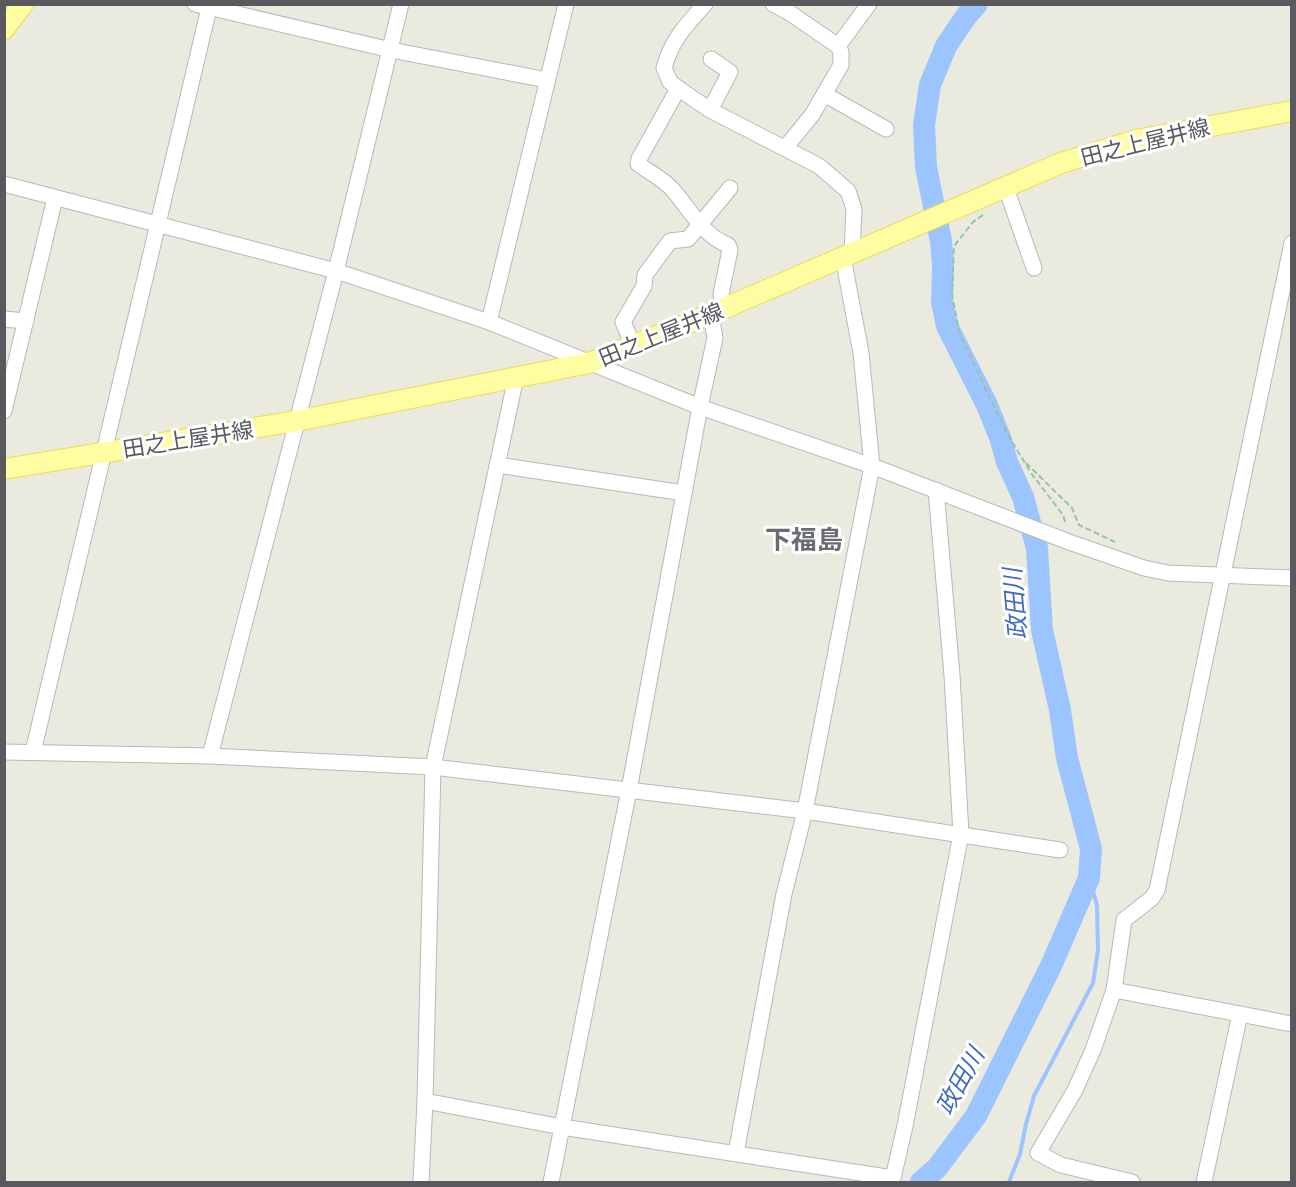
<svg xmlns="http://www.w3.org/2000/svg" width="1296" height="1187" font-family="Jost,'Noto Sans JP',sans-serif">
<rect width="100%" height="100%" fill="#ebeadf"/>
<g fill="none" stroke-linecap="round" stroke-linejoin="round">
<!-- stream -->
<polyline stroke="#9cc4fe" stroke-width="4" points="1009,1182 1020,1154 1026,1124 1034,1096 1093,983 1098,950 1097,905 1089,878"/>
<!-- river -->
<polyline stroke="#9cc4fe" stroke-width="22" points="921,1182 937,1168 976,1116 1051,966 1089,878 1091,849 1067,758 1060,710 1042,630 1037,548 1023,497 1007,462 1001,440 987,405 947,326 942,302 943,265 941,241 926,167 924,125 930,85 946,46 967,15 977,4"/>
<!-- minor casing -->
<g stroke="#b7b8be" stroke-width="17">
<g id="minor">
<polyline points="195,4 391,50 547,80"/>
<path d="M705 4C685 27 672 39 664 68L670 82 685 93 710 110 819 166 848 191 854 209 852 253"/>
<polyline points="773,4 790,13 838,46"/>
<path d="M678 89 639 159 638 164C649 172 663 179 672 189 690 209 702 235 728 245L730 250 721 294 723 308"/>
<polyline points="824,94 886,129"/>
<polyline points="710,110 730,72 711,59"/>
<polyline points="785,148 812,115 841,65 841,52 838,46 869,4"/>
<polyline points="4,184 336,271 489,322 700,407 872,466 1069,542 1144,568 1168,573 1292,578"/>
<polyline points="1006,188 1034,268"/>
<polyline points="4,319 26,321"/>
<polyline points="489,322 566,4"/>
<polyline points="633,345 623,322 644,286 645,275 670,241 688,239 730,188"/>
<polyline points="4,411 55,198"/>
<polyline points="497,465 684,493"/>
<polyline points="4,752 210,756 433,767 805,811 1060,850"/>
<polyline points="33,752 209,8"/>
<polyline points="210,756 336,271 401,4"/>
<polyline points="1114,990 1292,1024"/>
<polyline points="425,1101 562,1127 893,1178 905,1126 961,834 952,675 936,490"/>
<polyline points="736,1153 784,894 805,811 872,466 861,353 843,257"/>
<polyline points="421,1182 425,1101 433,767 516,377"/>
<polyline points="551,1182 629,790 700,407 715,338 711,314"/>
<polyline points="1132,1182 1061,1165 1038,1153 1075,1090 1093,1050 1114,990 1124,920 1152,898 1157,890 1292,243"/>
<polyline points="1204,1182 1240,1014"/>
</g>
</g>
<!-- major casing -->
<g stroke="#efdb54" stroke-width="22">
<g id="major">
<polyline points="4,29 23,4"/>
<polyline points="4,469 296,421 589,363 711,314 1061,163 1136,140 1292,111"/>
</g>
</g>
<!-- path -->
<g stroke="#94c4a8" stroke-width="2" stroke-dasharray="6 3" stroke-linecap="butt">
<polyline points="983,215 973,222 954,246 952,295 960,335 1008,435 1031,473 1063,515 1066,525"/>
<polyline points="1026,463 1072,508 1079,525 1115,542"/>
</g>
<!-- minor -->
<use href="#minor" stroke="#fff" stroke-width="15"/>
<!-- major -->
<use href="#major" stroke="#fefda1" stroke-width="20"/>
</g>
<g text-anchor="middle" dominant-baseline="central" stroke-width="6" stroke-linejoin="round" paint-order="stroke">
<!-- street labels -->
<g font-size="22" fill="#585a60" stroke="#fff">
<text transform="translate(1145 142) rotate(-14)">田之上屋井線</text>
<text transform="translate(661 334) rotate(-22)">田之上屋井線</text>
<text transform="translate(188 439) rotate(-9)">田之上屋井線</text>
</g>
<!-- water labels -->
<g font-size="24" font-style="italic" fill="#406bc0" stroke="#fff">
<text transform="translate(1015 604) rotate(-95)">政田川</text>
<text transform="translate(960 1081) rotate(-61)">政田川</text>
</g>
<!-- quarter labels -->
<g font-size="26" font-weight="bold" fill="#696c72" stroke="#fff">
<text x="804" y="540">下福島</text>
</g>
</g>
<!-- border -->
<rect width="1296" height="1187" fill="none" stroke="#585a60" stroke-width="12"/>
</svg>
